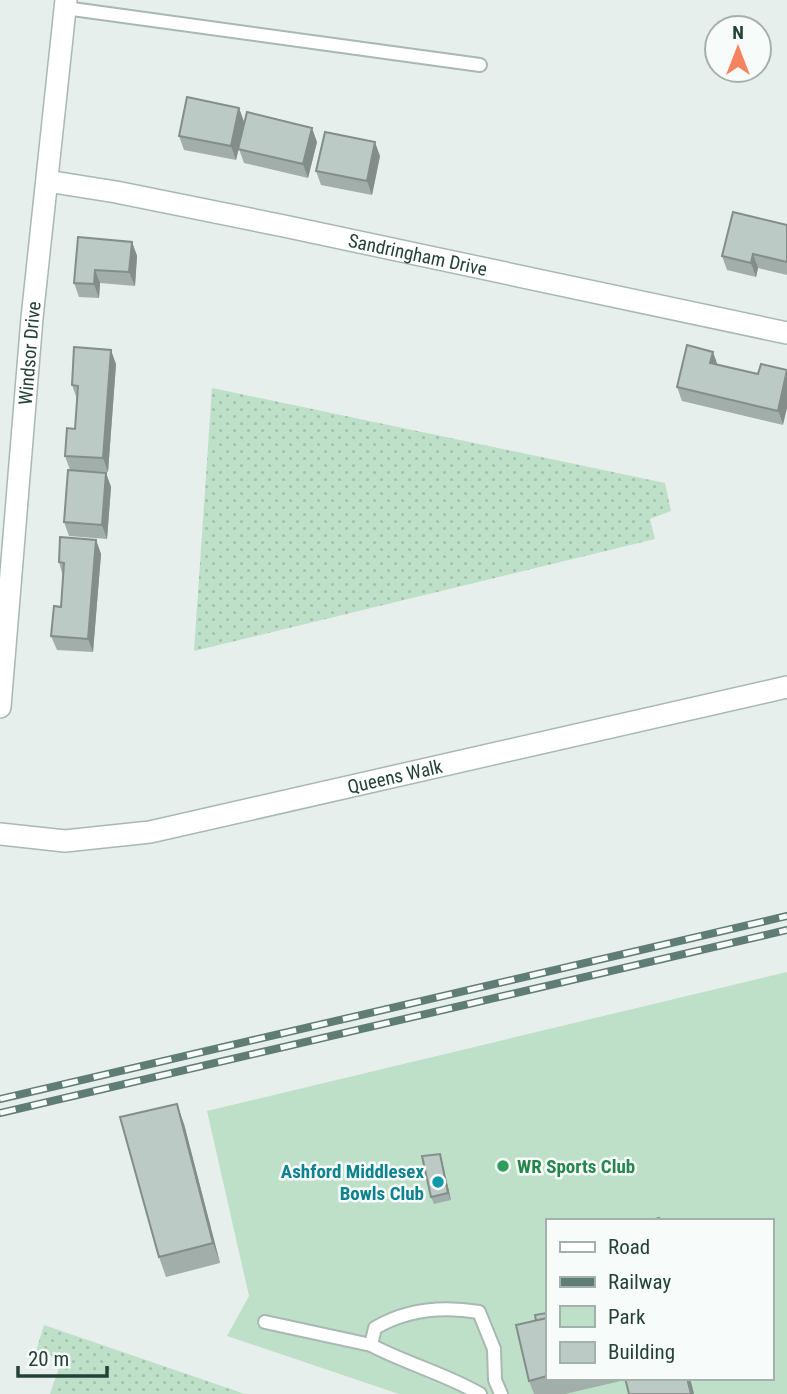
<svg xmlns="http://www.w3.org/2000/svg" width="787" height="1394" font-family="'Roboto Condensed',sans-serif">
<defs>
<pattern id="grass-dots" width="8" height="8" patternUnits="userSpaceOnUse" patternTransform="scale(1.75)"><rect width="8" height="8" fill="#bfe0c8"/><path d="M2 2h.1M6 6h.1" fill="none" stroke="#a4c1ad" stroke-width="1.8" stroke-linecap="round"/></pattern>
</defs>
<rect width="100%" height="100%" fill="#e6efeb"/>
<!-- grass -->
<g fill="url(#grass-dots)">
<polygon points="212,388 665,483 671,511 650,519 655,539 194,651"/>
<polygon points="44,1325 245,1394 50,1394 62,1359 36,1351"/>
</g>
<!-- park -->
<path fill="#bfe0c8" fill-rule="evenodd" d="M787 972V1394H399L227 1336 249 1296 207 1111ZM547 1221H771V1378H547Z"/>
<g fill="none" stroke-linecap="round" stroke-linejoin="round">
<!-- service casing -->
<g stroke="#a8b8b2" stroke-width="16">
<g id="service">
<polyline points="65,8 480,65"/>
<polyline points="265,1322 371,1345"/>
<path d="M480 1394C446 1374 407 1364 371 1345L375 1328C407 1309 442 1306 479 1312L494 1349 495 1380 501 1394"/>
</g>
</g>
<!-- minor casing -->
<g stroke="#a8b8b2" stroke-width="24">
<g id="minor">
<path id="s1" d="M47 181 116 192 284 226 787 333"/>
<path id="s2" d="M0 707 32 318 66 0"/>
<path id="s3" d="M0 834 65 841 150 832 787 687"/>
</g>
</g>
<!-- service -->
<use href="#service" stroke="#fff" stroke-width="12"/>
<!-- minor -->
<use href="#minor" stroke="#fff" stroke-width="21"/>
<!-- rail casing -->
<g stroke="#5f7d75" stroke-width="8">
<g id="rail">
<polyline points="0,1099 787,916"/>
<polyline points="0,1113 787,930"/>
</g>
</g>
<!-- rail -->
<use href="#rail" stroke="#f7fbf9" stroke-width="5" stroke-dasharray="16" stroke-linecap="butt"/>
</g>
<!-- wall -->
<g fill="#a1aea9">
<polygon points="239,108 244,122 239,146 317,142 308,178 244,163 239,149 236,160 184,150 179,136"/>
<polygon points="380,156 372,195 321,185 316,171"/>
<polygon points="787,225 787,275 758,268 756,277 727,270 722,256"/>
<polygon points="132,242 137,256 135,286 100,283 99,298 79,297 74,283"/>
<polygon points="116,364 108,472 70,470 65,456 75,429 77,399 72,385"/>
<polygon points="761,364 783,425 682,401 677,387 718,365 758,374"/>
<polygon points="106,473 111,487 107,539 69,536 64,522"/>
<polygon points="96,540 101,554 93,652 57,650 51,636 61,607 63,576 59,562"/>
<polygon points="184,1124 220,1263 166,1277 159,1257"/>
<polygon points="440,1154 451,1200 434,1204 431,1197"/>
<polygon points="547,1313 547,1378 690,1378 694,1394 625,1380 565,1394 534,1394 529,1381 536,1321"/>
</g>
<!-- shaded-wall -->
<g fill="#838d89">
<polygon points="239,108 244,122 236,160 231,146"/>
<polygon points="312,128 317,142 308,178 303,164"/>
<polygon points="375,142 380,156 372,195 367,181"/>
<polygon points="132,242 137,256 135,286 129,272"/>
<polygon points="753,254 758,268 756,277 751,263"/>
<polygon points="95,270 100,283 99,298 94,284"/>
<polygon points="111,350 116,364 108,472 103,458"/>
<polygon points="713,352 718,366 710,363"/>
<polygon points="787,373 787,408 783,425 778,411"/>
<polygon points="106,473 111,487 107,539 102,525"/>
<polygon points="96,540 101,554 93,652 88,639"/>
<polygon points="177,1104 184,1124 220,1263 213,1243"/>
<polygon points="440,1154 442,1161 451,1200 448,1193"/>
<polygon points="687,1378 690,1378 694,1394 691,1394"/>
</g>
<!-- building -->
<g fill="#bbcac4" stroke="#838d89" stroke-width="2">
<polygon points="187,97 239,108 231,146 179,136"/>
<polygon points="247,112 312,128 303,164 238,149"/>
<polygon points="325,132 375,142 367,181 316,171"/>
<polygon points="733,212 787,225 787,262 753,254 751,263 722,256"/>
<polygon points="78,237 132,242 129,272 95,270 94,284 74,283"/>
<polygon points="687,345 713,352 710,363 758,374 761,364 787,370 778,411 677,387"/>
<polygon points="74,347 111,350 103,458 65,456 67,428 75,429 78,386 72,385"/>
<polygon points="68,470 106,473 102,525 64,522"/>
<polygon points="60,537 96,540 88,639 51,636 54,606 61,607 64,563 59,562"/>
<polygon points="177,1104 213,1243 159,1257 120,1117"/>
<polygon points="440,1154 448,1193 431,1197 422,1156"/>
<polygon points="659,1218 660,1221 648,1221"/>
<polygon points="547,1313 547,1318 536,1321 535,1315"/>
<polygon points="547,1318 547,1376 529,1381 516,1325"/>
<polygon points="625,1378 687,1378 691,1394 629,1394"/>
</g>
<!-- markers -->
<circle fill="#2e9e5b" stroke="#f7fbf9" stroke-width="2.5" cx="503" cy="1166" r="7"/>
<circle fill="#0f9aa8" stroke="#f7fbf9" stroke-width="2.5" cx="438" cy="1182" r="7"/>
<g text-anchor="middle" dominant-baseline="central" stroke-width="5" stroke-linejoin="round" paint-order="stroke">
<!-- street labels -->
<g font-size="19" fill="#24423a" stroke="#f7fbf9">
<text stroke="none"><textPath href="#s1" startOffset="378">Sandringham Drive</textPath></text>
<text stroke="none"><textPath href="#s2" startOffset="355">Windsor Drive</textPath></text>
<text stroke="none"><textPath href="#s3" startOffset="402">Queens Walk</textPath></text>
</g>
<!-- leisure labels -->
<g font-size="19" font-weight="bold" fill="#27864d" stroke="#f7fbf9" text-anchor="start">
<text x="517" y="1166">WR Sports Club</text>
</g>
<!-- culture labels -->
<g font-size="19" font-weight="bold" fill="#0d838f" stroke="#f7fbf9" text-anchor="end">
<text x="424" y="1171">Ashford Middlesex<tspan x="424" dy="22">Bowls Club</tspan></text>
</g>
</g>
<!-- legend -->
<rect x="546" y="1219" width="228" height="161" fill="#f7fbf9" stroke="#a3b1ad" stroke-width="2"/>
<rect x="560" y="1242" width="35" height="10" fill="#ffffff" stroke="#a3b1ad" stroke-width="2"/>
<text x="608" y="1254" font-size="21" fill="#24423a">Road</text>
<rect x="560" y="1277" width="35" height="10" fill="#5f7d75" stroke="#a3b1ad" stroke-width="2"/>
<text x="608" y="1289" font-size="21" fill="#24423a">Railway</text>
<rect x="560" y="1306" width="35" height="21" fill="#bfe0c8" stroke="#a3b1ad" stroke-width="2"/>
<text x="608" y="1324" font-size="21" fill="#24423a">Park</text>
<rect x="560" y="1342" width="35" height="21" fill="#bbcac4" stroke="#a3b1ad" stroke-width="2"/>
<text x="608" y="1359" font-size="21" fill="#24423a">Building</text>
<!-- north arrow -->
<g transform="translate(738 49)"><circle r="33" fill="#f7fbf9" stroke="#a3b1ad" stroke-width="2"/>
<path d="M0-5L12 26L0 18L-12 26Z" fill="#f4845f"/>
<text y="-10" font-size="19" font-weight="bold" text-anchor="middle" fill="#24423a">N</text>
</g>
<!-- scale -->
<path d="M18 1366v10h89v-10" fill="none" stroke="#24423a" stroke-width="3.5"/>
<text x="28" y="1366" font-size="21" fill="#24423a" stroke="#f7fbf9" stroke-width="5" paint-order="stroke">20 m</text>
</svg>
